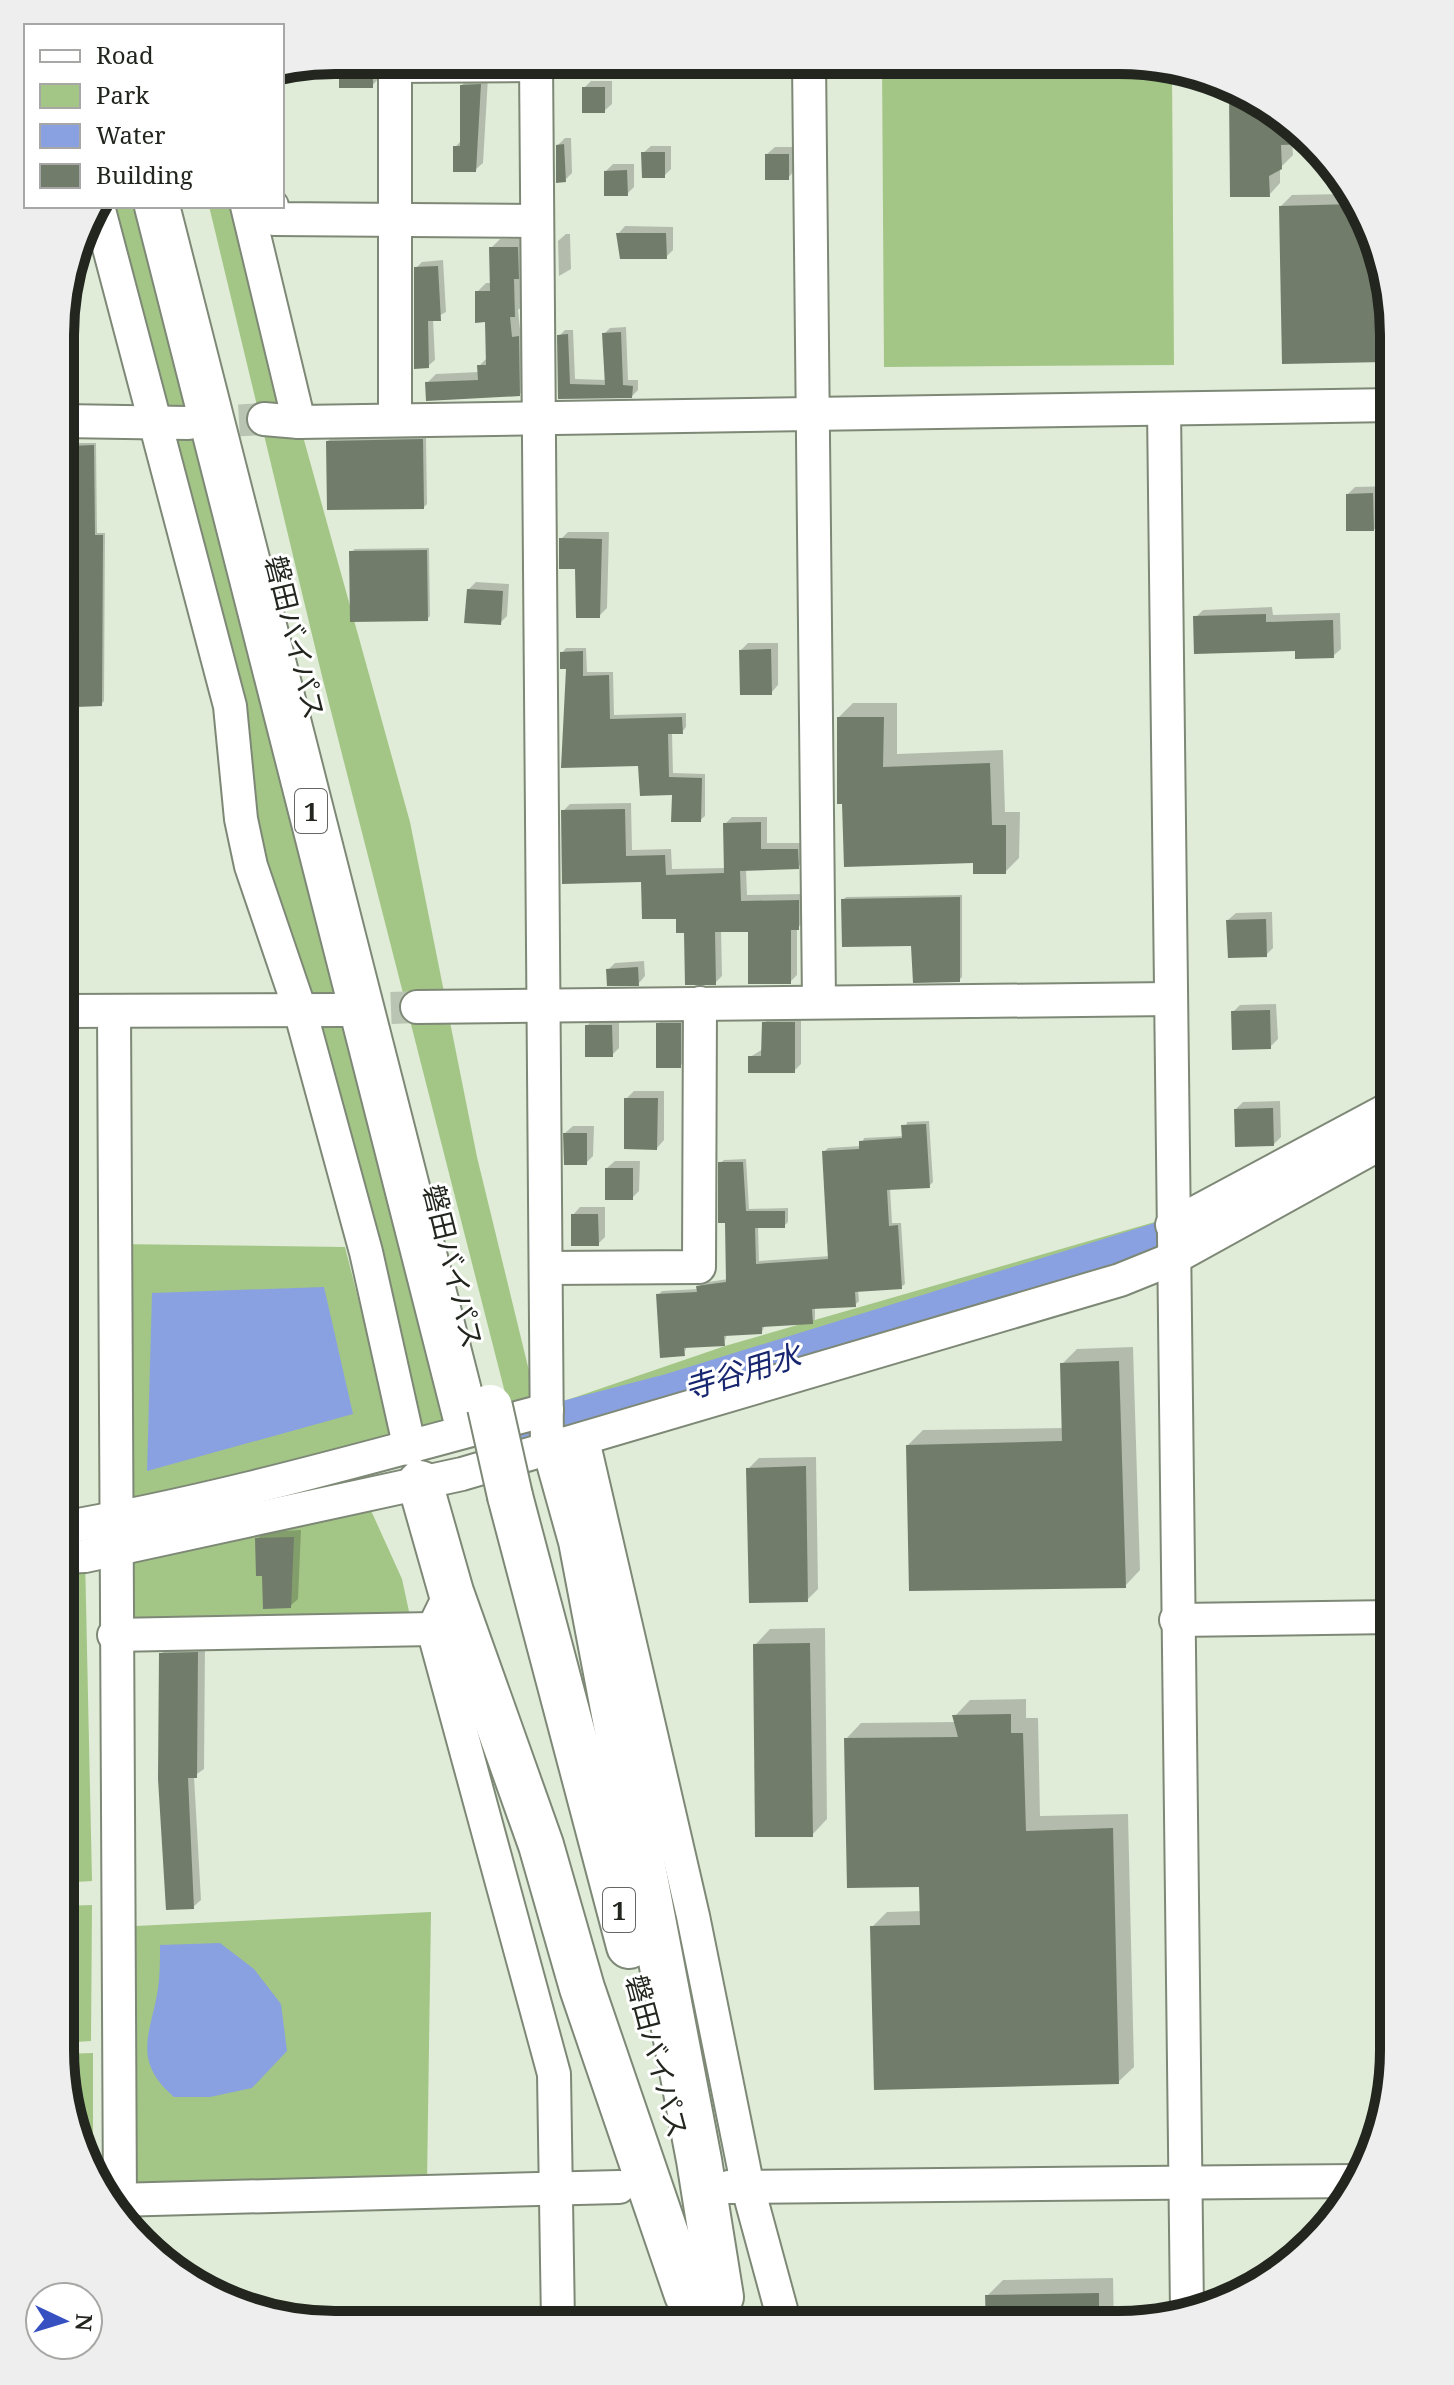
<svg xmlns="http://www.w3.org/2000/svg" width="1454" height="2385" font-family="'Noto Serif','Noto Sans JP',serif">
<rect width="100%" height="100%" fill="#e0ecd8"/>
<!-- green -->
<g fill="#a3c686">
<polygon points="882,62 1155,62 1172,69 1174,365 884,367"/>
<polygon points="113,206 141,206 449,1438 410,1449 251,866"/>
<polygon points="209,206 247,206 299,422 410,822 477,1157 539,1412 512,1420 321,672"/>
<polygon points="1172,1217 1172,1259 583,1440 567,1400 725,1346"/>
<polygon points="115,1244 345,1247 397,1452 117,1508"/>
<polygon points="364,1495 402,1579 413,1630 114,1635 117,1563"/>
<polygon points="85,1556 92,1881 60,1883 61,1557"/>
<polygon points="92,1905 91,2041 60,2043 60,1906"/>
<polygon points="431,1912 427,2182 134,2187 135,1926"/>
<polygon points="93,2053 93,2170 81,2155 61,2054"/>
</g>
<!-- water -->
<g fill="#8aa1e1">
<polygon points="324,1287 353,1414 147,1471 152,1293"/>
<path d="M220 1943 254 1969 281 2004 287 2051 252 2088 210 2097H174C131 2060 151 2033 158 1989 160 1974 160 1959 160 1945Z"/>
</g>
<!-- shadow -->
<g fill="#0003">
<polygon points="346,60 379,60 379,78 372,86 341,65"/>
<polygon points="690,61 714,61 690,64"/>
<polygon points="469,78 488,78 483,163 475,170 455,147 462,140 462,85"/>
<polygon points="591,81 612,81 612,104 604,111 584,88"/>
<polygon points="1231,94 1287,117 1306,142 1292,142 1293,155 1280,168 1280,183 1269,195"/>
<polygon points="565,138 571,138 572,173 565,180 558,145"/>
<polygon points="651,146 671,146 671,169 664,176 643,153"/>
<polygon points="775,147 795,147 795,170 788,178 767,154"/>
<polygon points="613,164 634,164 634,187 627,194 606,171"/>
<polygon points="1345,194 1373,230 1394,335 1394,350 1384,360 1281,206 1292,195"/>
<polygon points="625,226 673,227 673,250 666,257 618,234"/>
<polygon points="566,234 570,234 571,269 559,276 558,241"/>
<polygon points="500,239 527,239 523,306 518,310 520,329 528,328 528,385 519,395 427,383 436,374 479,372 479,366 488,357 487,320 477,292 486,283 492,283 491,248"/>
<polygon points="443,260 446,312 433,319 435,360 428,366 416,268 422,262"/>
<polygon points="626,327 628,380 638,380 638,390 632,396 560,397 559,336 565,330 573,330 575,379 606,380 604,334 610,328"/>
<polygon points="1394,423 1394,447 1392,447 1392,425"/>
<polygon points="426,437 427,504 424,507 328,441 331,438"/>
<polygon points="62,443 96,443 97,533 105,533 104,701 101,704 62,704"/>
<polygon points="1394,486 1394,529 1348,529 1348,494 1355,487"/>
<polygon points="568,532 609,532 607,608 599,616 561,539"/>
<polygon points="429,548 430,616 427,619 351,552 355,549"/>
<polygon points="476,582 509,584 507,616 500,623 468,590"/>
<polygon points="1272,607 1273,615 1340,613 1341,649 1333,656 1297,649 1196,617 1203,610"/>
<polygon points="748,643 778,643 778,685 771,693 741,650"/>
<polygon points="566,648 586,648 587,672 613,672 614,715 686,713 686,727 682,732 672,732 673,773 705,774 705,816 700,820 640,764 568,667 562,653"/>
<polygon points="853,703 897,703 897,754 1003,750 1005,812 1020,812 1019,858 1005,872 975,860 846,865 839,717"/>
<polygon points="631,803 632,850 671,849 672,869 726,868 725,824 732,817 767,817 767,843 804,843 804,860 798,867 746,869 747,895 805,894 805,921 797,928 797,975 790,982 750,930 721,930 722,976 715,983 678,917 643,879 563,811 570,804"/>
<polygon points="962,895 962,977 959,980 913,944 843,900 846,897"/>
<polygon points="1272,912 1273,948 1266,955 1228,920 1236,913"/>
<polygon points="644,961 645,976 638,984 608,970 615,963"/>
<polygon points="1276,1004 1278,1039 1270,1047 1233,1012 1240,1005"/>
<polygon points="771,1016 801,1016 801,1064 794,1071 750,1057 763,1049 764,1023"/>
<polygon points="665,1017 687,1017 687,1059 680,1066 658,1024"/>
<polygon points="594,1018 619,1018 619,1048 612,1055 587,1026"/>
<polygon points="634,1091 664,1091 664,1140 657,1148 626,1099"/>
<polygon points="1280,1101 1281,1137 1274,1144 1236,1109 1243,1102"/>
<polygon points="929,1121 933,1182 929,1186 890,1188 892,1223 901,1223 905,1284 901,1287 858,1290 859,1301 855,1305 815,1307 815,1319 812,1323 765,1325 762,1332 727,1334 724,1344 687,1346 684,1354 658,1295 662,1291 698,1289 702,1283 728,1279 727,1221 720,1163 724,1160 746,1159 749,1209 788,1208 788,1222 784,1226 758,1226 759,1261 830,1256 824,1152 828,1148 861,1146 864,1138 904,1136 907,1122"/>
<polygon points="573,1126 594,1126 593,1156 586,1163 565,1133"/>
<polygon points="615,1161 640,1161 639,1191 632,1198 607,1168"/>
<polygon points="580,1207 605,1207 605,1237 598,1244 573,1215"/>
<polygon points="1133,1347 1140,1570 1125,1586 908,1445 923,1430 1064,1428 1062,1364 1077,1349"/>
<polygon points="816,1457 818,1589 807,1600 748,1469 759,1458"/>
<polygon points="301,1530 298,1599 290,1606 264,1574 257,1539 265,1532"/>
<polygon points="825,1628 827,1819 812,1835 755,1645 770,1629"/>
<polygon points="205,1646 204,1769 194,1776 201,1900 193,1907 161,1654 168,1647"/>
<polygon points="1026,1699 1026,1718 1038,1718 1040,1816 1128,1814 1134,2067 1118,2082 872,1927 887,1912 922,1911 921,1885 846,1739 861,1723 956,1722 955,1716 970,1700"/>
<polygon points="1113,2278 1114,2325 988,2325 987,2296 1003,2280"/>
</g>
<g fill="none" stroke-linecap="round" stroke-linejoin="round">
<!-- river -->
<polyline stroke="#8aa1e1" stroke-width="38" points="515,1433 669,1393 1158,1242 1204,1221"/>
</g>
<!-- building -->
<g fill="#727c6a">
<polygon points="347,60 373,60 373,88 339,88 339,64 347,64"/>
<polygon points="481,84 476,172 453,172 453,146 460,146 460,85"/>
<rect x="582" y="87" width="23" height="26"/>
<polygon points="1229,93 1271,111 1271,125 1293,125 1307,144 1281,145 1282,169 1269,176 1270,197 1230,197"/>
<polygon points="564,144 566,182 556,183 556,145"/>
<polygon points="641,152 665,152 665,178 642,178"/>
<rect x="765" y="154" width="24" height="26"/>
<polygon points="627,170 628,196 604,196 604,171"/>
<polygon points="1353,204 1373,230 1383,279 1385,362 1282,364 1279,206"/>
<polygon points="616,233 666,233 667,259 620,259"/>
<polygon points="489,247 518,247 519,279 514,279 515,317 510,317 512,337 519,336 520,396 426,401 425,382 478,380 477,365 486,365 485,322 475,323 475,291 490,291"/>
<polygon points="438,266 441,321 428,321 429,368 414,369 414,267"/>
<polygon points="621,332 623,385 633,386 632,398 558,399 557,335 568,334 570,384 605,385 602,333"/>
<polygon points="423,439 424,509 327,510 326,441"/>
<polygon points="94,445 95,535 103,535 102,706 76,707 78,516 69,516 69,446"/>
<polygon points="1373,493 1374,531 1346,531 1346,494"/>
<polygon points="559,538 602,539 600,618 576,618 575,569 559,569"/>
<polygon points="427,550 428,621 350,622 349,551"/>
<polygon points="467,589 503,591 501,625 464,623"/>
<polygon points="1266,614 1266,622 1333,620 1334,658 1295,659 1295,651 1194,654 1193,616"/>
<polygon points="771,649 772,695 740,695 739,650"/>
<polygon points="583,651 583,676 609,675 610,719 682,717 683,734 668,734 669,777 702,778 701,822 671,822 672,795 640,796 638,766 561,768 566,669 560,669 560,652"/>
<polygon points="837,717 884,717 883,767 990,763 992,825 1006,825 1006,874 973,874 973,863 844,867 842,804 837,804"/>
<polygon points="625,809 626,856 665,855 666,875 724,873 723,823 761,822 761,849 798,849 799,869 740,871 741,901 799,900 799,930 791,930 791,984 748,984 748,932 715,932 716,985 685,985 684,933 676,933 676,919 642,919 641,882 562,884 561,810"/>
<polygon points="960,897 960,982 913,983 911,946 842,947 841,899"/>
<polygon points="1266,919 1267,957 1228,958 1226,920"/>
<polygon points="638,967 639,986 607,986 606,969"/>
<polygon points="1270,1010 1271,1049 1232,1050 1231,1011"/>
<polygon points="762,1022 795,1022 795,1073 748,1073 748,1056 761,1056"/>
<rect x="656" y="1023" width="25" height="45"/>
<polygon points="585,1025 612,1025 613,1057 585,1057"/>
<polygon points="624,1098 658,1098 657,1150 624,1149"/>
<polygon points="1273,1108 1274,1146 1235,1147 1234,1109"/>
<polygon points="926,1124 930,1188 887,1190 889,1226 898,1225 902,1289 855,1292 856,1307 812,1309 813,1324 762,1327 762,1334 724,1336 725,1346 684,1348 685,1356 660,1358 656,1294 697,1292 696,1286 726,1282 725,1223 718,1223 718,1162 743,1162 746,1211 785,1211 785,1228 755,1228 756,1264 828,1259 822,1151 859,1149 859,1141 902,1138 901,1125"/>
<polygon points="563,1133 587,1133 587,1165 564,1165"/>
<rect x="605" y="1168" width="28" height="32"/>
<polygon points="571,1214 598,1214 599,1246 571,1246"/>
<polygon points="1119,1361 1126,1588 909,1591 906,1445 1062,1441 1060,1363"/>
<polygon points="806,1466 808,1602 749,1603 746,1468"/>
<polygon points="294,1537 291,1608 263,1609 262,1576 256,1576 255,1538"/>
<polygon points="810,1643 813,1837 755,1837 753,1644"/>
<polygon points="198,1652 197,1778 188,1778 194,1909 166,1910 158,1779 159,1653"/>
<polygon points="1011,1714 1011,1733 1023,1733 1026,1831 1113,1828 1119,2084 874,2090 870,1926 920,1925 919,1887 847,1888 844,1738 958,1737 952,1715"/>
<polygon points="1099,2293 1099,2325 986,2325 985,2295"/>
</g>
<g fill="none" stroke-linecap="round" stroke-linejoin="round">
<!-- minor-tunnel -->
<g stroke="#bac4b3" stroke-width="32" stroke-dasharray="32 16" stroke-linecap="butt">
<polyline points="191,423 264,419"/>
<polyline points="343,1010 417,1007"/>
</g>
<!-- minor casing -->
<g stroke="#7e8876" stroke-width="36">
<g id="minor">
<polyline points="536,61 547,1450"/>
<polyline points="809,61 819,1001"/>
<polyline points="395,66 536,65"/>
<polyline points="98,206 230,706 241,819 251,866 300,1010 366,1252 410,1449"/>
<polyline points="247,206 299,422"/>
<polyline points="272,206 274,219 536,221"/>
<polyline points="1164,409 1187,2312"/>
<polyline points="264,419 299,422 1394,405"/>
<polyline points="395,420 395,60"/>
<polyline points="62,421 188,423"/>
<polyline points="417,1007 1171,999"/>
<polyline points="61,1011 343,1010"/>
<polyline points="114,1011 120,2206"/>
<polyline points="1172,1225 1394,1106"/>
<polyline points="547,1268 699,1267 700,1003"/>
<polyline points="583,1440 693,1916 748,2188 785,2324"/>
<path d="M61 1528C225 1500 386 1452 547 1410"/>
<polyline points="61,1557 85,1556 462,1474 1120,1280 1172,1259 1394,1136"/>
<polyline points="451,1592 433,1629 554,2074 558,2323"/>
<polyline points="1176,1620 1394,1617"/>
<polyline points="114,1635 433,1629"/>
<polyline points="729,2187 1358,2181"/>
<polyline points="115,2200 619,2187"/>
</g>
</g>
<!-- highway casing -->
<g stroke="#7e8876" stroke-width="48">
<g id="highway">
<polyline points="157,206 465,1415"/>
<polyline points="555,1448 581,1541 699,2160 721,2297"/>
<polyline points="420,1483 451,1592 541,1845 582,1988 687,2295"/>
<polyline points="510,1496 629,1946"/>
</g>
</g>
<!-- minor -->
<use href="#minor" stroke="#fff" stroke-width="32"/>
<!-- highway -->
<use href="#highway" stroke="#fff" stroke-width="44"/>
<!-- highway-bridge casing -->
<g stroke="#7e8876" stroke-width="48" stroke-linecap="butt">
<polyline id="highway-bridge" points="490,1407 510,1496"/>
</g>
<!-- highway-bridge -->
<use href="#highway-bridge" stroke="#fff" stroke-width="44"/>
</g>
<g text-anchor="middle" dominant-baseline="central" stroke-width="6" stroke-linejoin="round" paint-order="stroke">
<!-- shield labels -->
<g fill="#fff" stroke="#646762" stroke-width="2">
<rect x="295" y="789" width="32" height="44" rx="6"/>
<rect x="603" y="1888" width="32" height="44" rx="6"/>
</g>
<g font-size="26" font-weight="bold" fill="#22261e">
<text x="311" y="811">1</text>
<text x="619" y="1910">1</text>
</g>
<!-- street labels -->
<g font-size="28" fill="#22261e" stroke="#fff">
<text transform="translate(296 637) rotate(76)">磐田バイパス</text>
<text transform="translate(454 1266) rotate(76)">磐田バイパス</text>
<text transform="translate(658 2056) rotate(75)">磐田バイパス</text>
</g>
<!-- water labels -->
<g font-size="30" font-style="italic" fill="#17266f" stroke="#fff">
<text transform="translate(742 1371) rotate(-17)">寺谷用水</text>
</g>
</g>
<!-- crop -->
<path d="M0 0H1454V2385H0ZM335 74H1119A261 261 0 0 1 1380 335V2050A261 261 0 0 1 1119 2311H335A261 261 0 0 1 74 2050V335A261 261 0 0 1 335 74Z" fill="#edeeed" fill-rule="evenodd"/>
<path fill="none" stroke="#22261e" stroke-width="10" d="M335 74H1119A261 261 0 0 1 1380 335V2050A261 261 0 0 1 1119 2311H335A261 261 0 0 1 74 2050V335A261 261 0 0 1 335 74Z"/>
<!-- legend -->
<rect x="24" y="24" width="260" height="184" fill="#ffffff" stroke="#a7a8a5" stroke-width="2"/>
<rect x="40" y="50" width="40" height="12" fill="#ffffff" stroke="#a7a8a5" stroke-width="2"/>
<text x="96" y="64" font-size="24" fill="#22261e">Road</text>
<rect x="40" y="84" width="40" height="24" fill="#a3c686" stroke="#a7a8a5" stroke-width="2"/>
<text x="96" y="104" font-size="24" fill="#22261e">Park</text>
<rect x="40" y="124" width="40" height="24" fill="#8aa1e1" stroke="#a7a8a5" stroke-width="2"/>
<text x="96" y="144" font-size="24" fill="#22261e">Water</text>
<rect x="40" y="164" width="40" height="24" fill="#727c6a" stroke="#a7a8a5" stroke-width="2"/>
<text x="96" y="184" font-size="24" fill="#22261e">Building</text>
<!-- north arrow -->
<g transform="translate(64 2321) rotate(94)"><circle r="38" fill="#ffffff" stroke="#a7a8a5" stroke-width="2"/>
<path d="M0-6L14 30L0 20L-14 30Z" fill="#3650c2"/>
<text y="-12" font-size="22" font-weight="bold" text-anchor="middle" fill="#22261e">N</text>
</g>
</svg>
